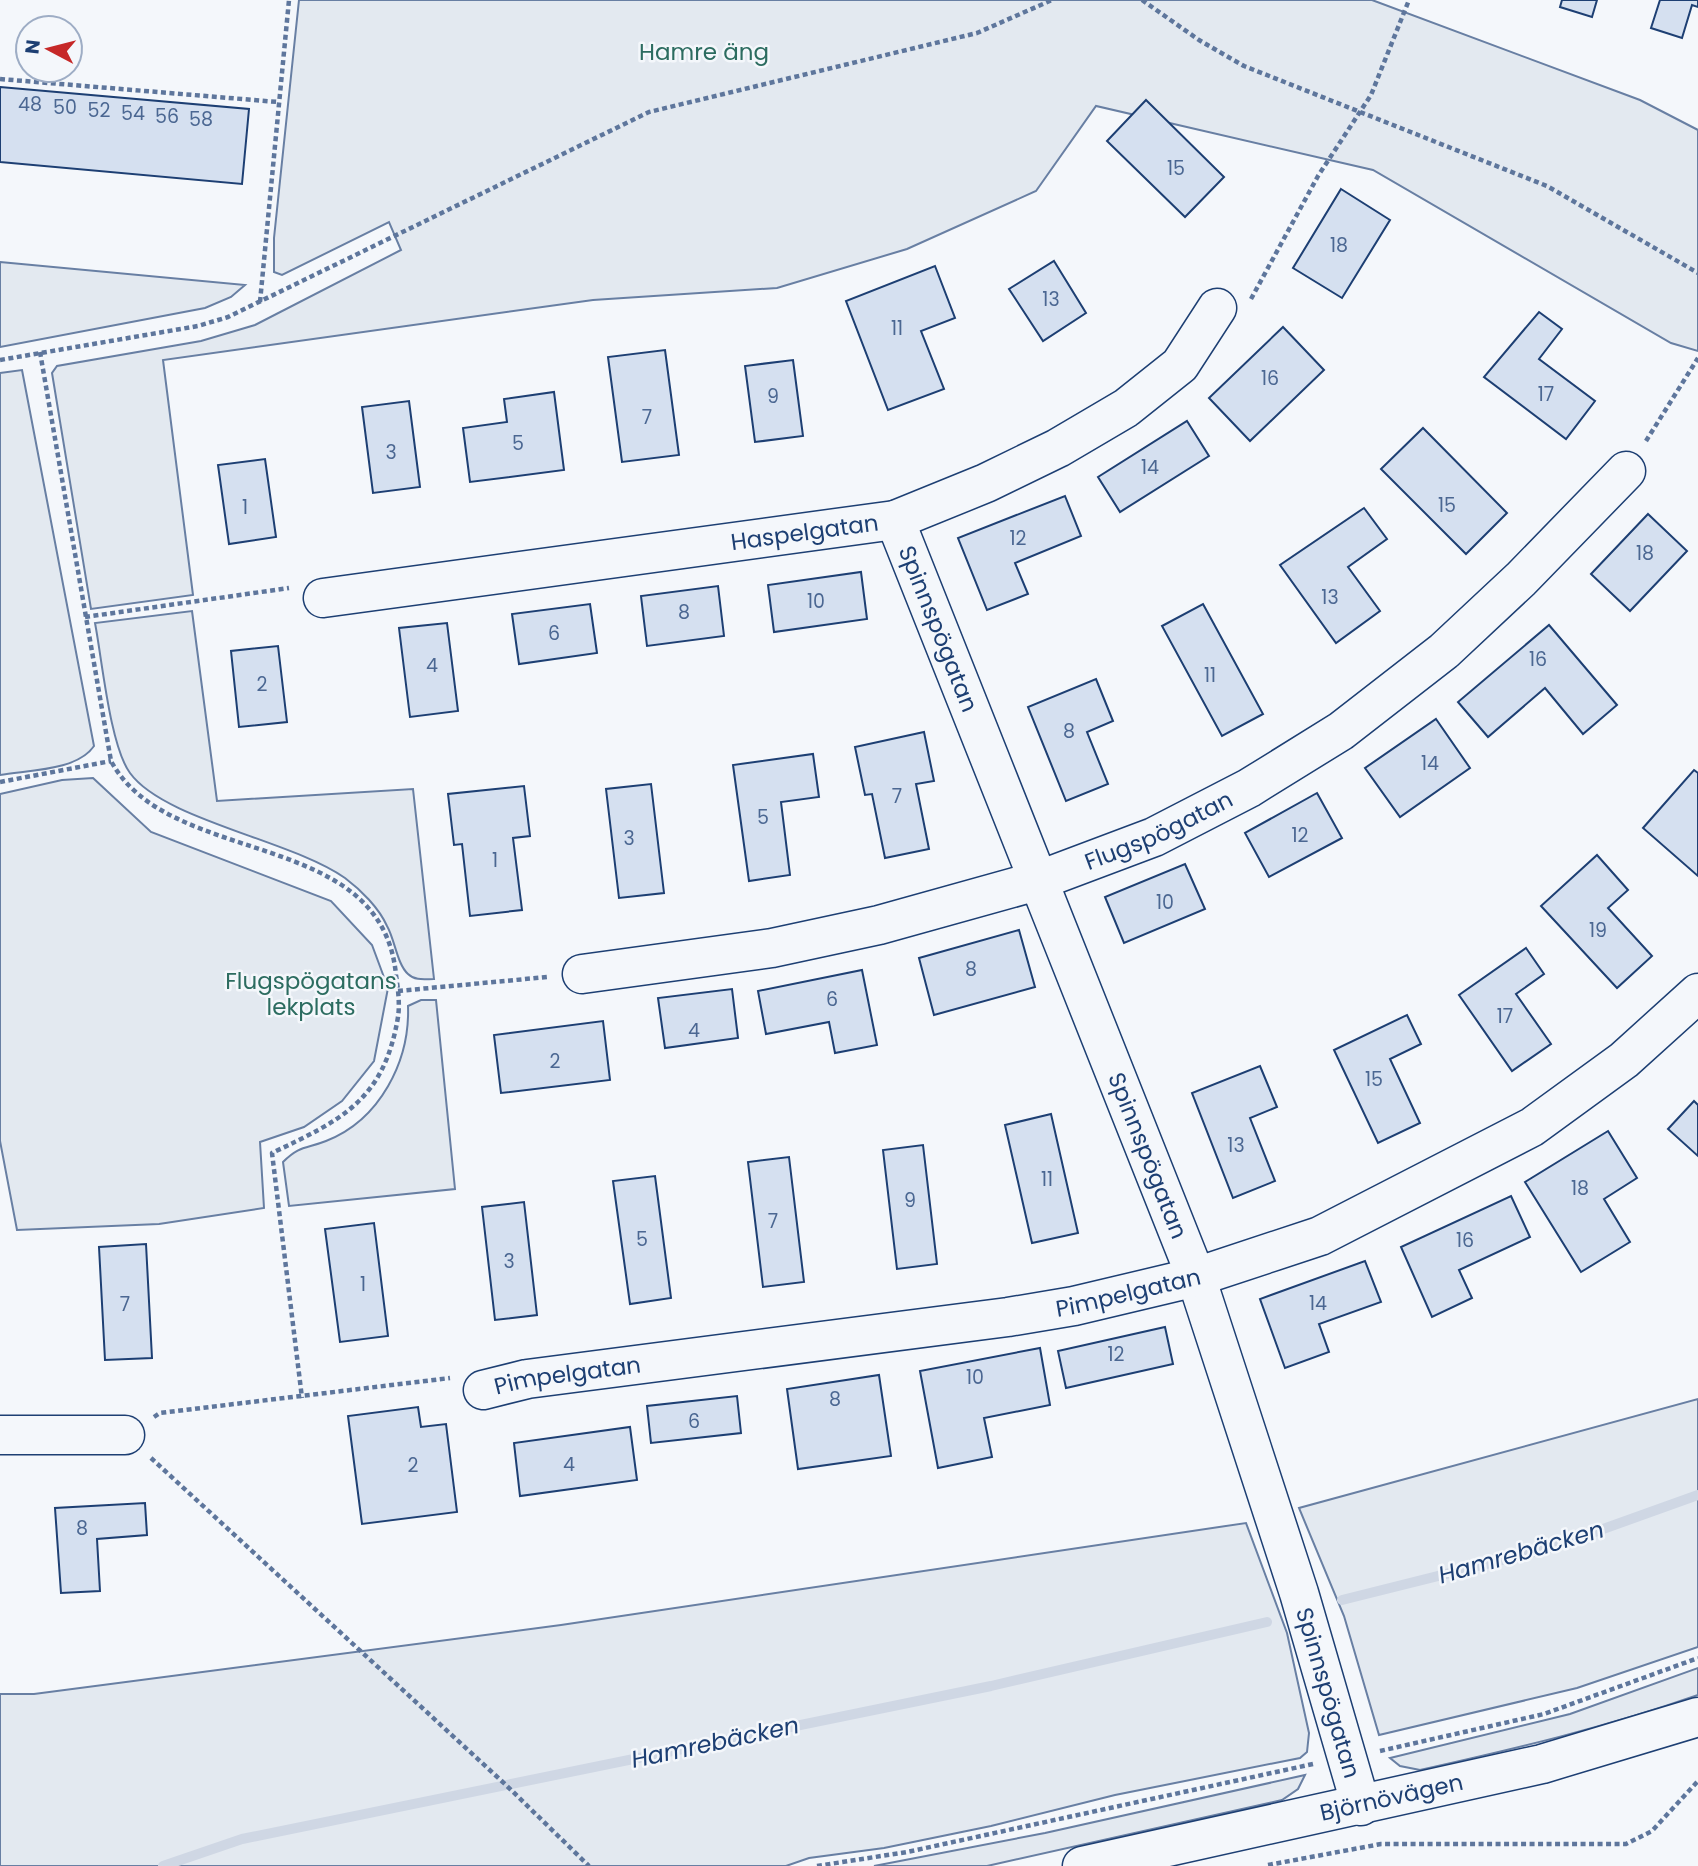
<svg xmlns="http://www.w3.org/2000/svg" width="1698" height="1866" font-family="Poppins,sans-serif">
<rect width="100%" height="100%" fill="#f4f7fb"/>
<!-- green -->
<g fill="#e3e9f0" stroke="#687fa3" stroke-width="2">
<polygon points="299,0 1372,0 1640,100 1698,130 1698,351 1671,343 1373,170 1096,106 1036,191 907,249 777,288 593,300 163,360 193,595 91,609 52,373 57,366 201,341 255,325 401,250 389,222 282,275 274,272 274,238"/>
<polygon points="0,262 245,285 231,297 205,308 0,347"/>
<path d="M22 370 94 746C77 771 28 770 0 775V373Z"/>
<path d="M192 611 217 801 413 789 434 979C425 979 415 981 408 974 397 964 395 940 387 926 379 908 361 890 345 878 291 840 164 820 130 773 110 746 102 659 95 623Z"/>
<polygon points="93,778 151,832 331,901 372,945 388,988 374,1061 342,1101 304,1127 260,1142 264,1208 159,1224 17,1230 0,1141 0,794 62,780"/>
<path d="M421 1000H436L455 1189 289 1206 283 1162C300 1145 306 1149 326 1141 380 1120 410 1061 408 1006Z"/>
<polygon points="1698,1399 1698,1647 1577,1688 1379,1735 1344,1616 1299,1508"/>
<polygon points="1246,1523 1287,1633 1309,1733 1307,1752 1300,1758 1115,1795 991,1826 884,1848 809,1858 786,1866 0,1866 0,1694 34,1694 561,1625"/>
<path d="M1698 1668V1695C1607 1727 1514 1749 1420 1770L1400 1766 1390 1758 1570 1714Z"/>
<polygon points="1305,1775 1298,1789 1282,1800 987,1866 874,1866 1045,1833"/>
</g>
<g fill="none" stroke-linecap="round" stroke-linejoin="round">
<!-- stream -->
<g stroke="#cfd7e4" stroke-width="10">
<polyline points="1342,1600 1550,1548 1698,1495"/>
<polyline points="163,1866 242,1839 991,1686 1267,1622"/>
</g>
</g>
<!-- building -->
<g fill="#d5e0f0" stroke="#1d3f73" stroke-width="2">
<polygon points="1562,0 1597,0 1592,17 1560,7"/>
<polygon points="1660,0 1698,0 1698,7 1692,5 1682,38 1651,28"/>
<polygon points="0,87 249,109 242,184 0,162"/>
<polygon points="1146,100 1224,177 1185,217 1107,141"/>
<polygon points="1341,189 1390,220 1342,298 1293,268"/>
<polygon points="1054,261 1086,313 1043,341 1009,289"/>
<polygon points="935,266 955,318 921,331 944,389 888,410 846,301"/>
<polygon points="1539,312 1562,329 1539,359 1595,401 1566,439 1484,377"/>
<polygon points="1283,327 1324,370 1250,441 1209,398"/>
<polygon points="665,350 679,455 622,462 608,357"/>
<polygon points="793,360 803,436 755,442 745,366"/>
<polygon points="554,392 564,470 470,482 463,428 507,422 504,399"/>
<polygon points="409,401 420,487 373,493 362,407"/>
<polygon points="1187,421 1209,456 1120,512 1098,477"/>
<polygon points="1423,428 1507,513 1466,554 1381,469"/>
<polygon points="265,459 276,537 229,544 218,465"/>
<polygon points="1065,496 1081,536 1015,563 1028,594 987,610 958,538"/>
<polygon points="1364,508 1387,539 1348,567 1380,611 1336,643 1280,565"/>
<polygon points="1648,514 1687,551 1630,611 1591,574"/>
<polygon points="861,572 867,619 774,632 768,585"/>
<polygon points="718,586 724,636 647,646 641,596"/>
<polygon points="590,604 597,653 519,664 512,614"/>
<polygon points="1203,604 1263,714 1222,736 1162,626"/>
<polygon points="447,623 458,711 410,717 399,628"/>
<polygon points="1549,625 1617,705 1583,734 1545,688 1488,737 1458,702"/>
<polygon points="278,646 287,722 239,727 231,651"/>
<polygon points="1096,679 1113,721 1087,732 1108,784 1066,801 1028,707"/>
<polygon points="1436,719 1470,768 1400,817 1365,768"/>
<polygon points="924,732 934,781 916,784 929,849 885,858 872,794 865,795 855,747"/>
<polygon points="813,754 819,797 781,802 790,875 749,881 733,765"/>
<polygon points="1694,770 1698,773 1698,876 1643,828"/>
<polygon points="651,784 664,893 619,898 606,789"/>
<polygon points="524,786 530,836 513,838 522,910 470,916 462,844 454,845 448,794"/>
<polygon points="1317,793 1342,838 1269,877 1245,833"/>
<polygon points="1597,855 1628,890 1608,908 1652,956 1617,988 1541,906"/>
<polygon points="1185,864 1205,909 1124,943 1105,897"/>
<polygon points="1019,930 1035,987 934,1015 919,958"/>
<polygon points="1526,948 1544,974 1516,994 1551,1044 1512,1071 1459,995"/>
<polygon points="862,970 877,1045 835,1053 829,1022 766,1034 758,991"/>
<polygon points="732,989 738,1038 665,1048 658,998"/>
<polygon points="1407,1015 1421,1044 1390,1059 1420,1123 1378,1143 1334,1050"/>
<polygon points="603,1021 610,1080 501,1093 494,1035"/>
<polygon points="1260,1066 1277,1107 1250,1118 1275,1181 1233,1198 1192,1093"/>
<polygon points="1694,1101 1698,1105 1698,1156 1668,1129"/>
<polygon points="1051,1114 1078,1233 1032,1243 1005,1125"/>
<polygon points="1608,1131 1637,1178 1604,1199 1630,1242 1581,1272 1525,1182"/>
<polygon points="923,1145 937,1264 897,1269 883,1150"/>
<polygon points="789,1157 804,1282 763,1287 748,1162"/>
<polygon points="655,1176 671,1298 630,1304 613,1181"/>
<polygon points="1511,1196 1530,1237 1459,1270 1472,1298 1432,1317 1401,1247"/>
<polygon points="524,1202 537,1315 495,1320 482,1207"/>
<polygon points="374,1223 388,1336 340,1342 325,1229"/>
<polygon points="146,1244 152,1358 105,1360 99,1247"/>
<polygon points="1365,1261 1381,1302 1319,1324 1329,1352 1285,1368 1260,1299"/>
<polygon points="1165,1327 1173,1364 1066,1388 1058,1351"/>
<polygon points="1040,1348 1050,1405 984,1418 992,1457 938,1468 920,1371"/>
<polygon points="879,1375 891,1456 798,1469 787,1389"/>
<polygon points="737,1396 741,1433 651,1443 647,1406"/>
<polygon points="418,1407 421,1427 446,1424 457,1512 362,1524 348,1416"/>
<polygon points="630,1427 637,1480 520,1496 514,1443"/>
<polygon points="145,1503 147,1535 97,1539 100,1591 61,1593 55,1508"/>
</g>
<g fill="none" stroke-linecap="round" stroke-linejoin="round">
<!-- minor casing -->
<g stroke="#1d3f73" stroke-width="41">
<g id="minor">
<path id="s1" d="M895 520 1196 1277 1299 1593 1361 1806"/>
<path id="s2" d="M323 598 895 520 986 483 1058 448 1126 408 1180 365 1217 308"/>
<path id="s3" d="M582 974 772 948 879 925 1037 881 1154 837 1249 788 1341 731 1444 651 1521 579 1626 471"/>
<path id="s4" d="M483 1390 527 1379 1008 1317 1074 1306 1196 1277 1320 1236 1532 1127 1624 1060 1698 993"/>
<polyline points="0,1435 125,1435"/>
</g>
</g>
<!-- major casing -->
<g stroke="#1d3f73" stroke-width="41">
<g id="major">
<path id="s5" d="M1082 1866 1542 1764 1698 1717"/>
</g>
</g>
<!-- path -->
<g stroke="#5e769c" stroke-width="4.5" stroke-dasharray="5 3.5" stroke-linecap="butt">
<polyline points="1142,0 1199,40 1244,66 1547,186 1698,273"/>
<polyline points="0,79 278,102"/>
<polyline points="1251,299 1318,176 1371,95 1409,0"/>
<polyline points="260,302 289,0"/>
<path d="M40 352 111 761C169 869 382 826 396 975 398 989 400 1004 398 1017 384 1101 341 1120 272 1153L302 1398"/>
<polyline points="0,360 198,326 228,317 649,112 977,33 1052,0"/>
<polyline points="1646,441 1698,358"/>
<polyline points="85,617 289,588"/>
<polyline points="0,782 111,761"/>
<polyline points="398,991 547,977"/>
<polyline points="154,1417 160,1413 450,1378"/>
<polyline points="151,1458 506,1785 589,1866"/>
<polyline points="1380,1751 1544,1714 1698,1658"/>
<polyline points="1268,1865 1381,1844 1626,1844 1652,1831 1698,1781"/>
<polyline points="817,1866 907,1852 1313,1764"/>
</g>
<!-- minor -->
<use href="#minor" stroke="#f4f7fb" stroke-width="38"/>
<!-- major -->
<use href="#major" stroke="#f4f7fb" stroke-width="38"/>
</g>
<g text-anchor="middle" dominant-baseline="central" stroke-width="5" stroke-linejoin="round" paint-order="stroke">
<!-- number labels -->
<g font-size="19" fill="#4b6792">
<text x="30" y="104">48</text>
<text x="65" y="107">50</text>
<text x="99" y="110">52</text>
<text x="133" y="113">54</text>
<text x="167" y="116">56</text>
<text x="201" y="119">58</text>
<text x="1176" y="168">15</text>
<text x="1339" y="245">18</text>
<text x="1051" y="299">13</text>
<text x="897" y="328">11</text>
<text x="1270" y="378">16</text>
<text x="1546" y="394">17</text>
<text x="773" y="396">9</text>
<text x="647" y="417">7</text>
<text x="518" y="443">5</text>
<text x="391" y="452">3</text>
<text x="1150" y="467">14</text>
<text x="1447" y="505">15</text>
<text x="245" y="507">1</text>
<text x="1018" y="538">12</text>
<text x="1645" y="553">18</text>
<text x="1330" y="597">13</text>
<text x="816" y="601">10</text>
<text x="684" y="612">8</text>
<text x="554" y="633">6</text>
<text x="1538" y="659">16</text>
<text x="432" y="665">4</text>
<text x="1210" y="675">11</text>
<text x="262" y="684">2</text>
<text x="1069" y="731">8</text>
<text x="1430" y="763">14</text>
<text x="897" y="796">7</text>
<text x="763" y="817">5</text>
<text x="1300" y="835">12</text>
<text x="629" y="838">3</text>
<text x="495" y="860">1</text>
<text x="1165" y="902">10</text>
<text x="1598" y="930">19</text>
<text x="971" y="969">8</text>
<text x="832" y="999">6</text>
<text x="1505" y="1016">17</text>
<text x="694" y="1030">4</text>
<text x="555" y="1061">2</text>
<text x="1374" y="1079">15</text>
<text x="1236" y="1145">13</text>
<text x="1047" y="1179">11</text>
<text x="1580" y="1188">18</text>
<text x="910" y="1200">9</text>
<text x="773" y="1221">7</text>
<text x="642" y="1239">5</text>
<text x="1465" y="1240">16</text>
<text x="509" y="1261">3</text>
<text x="363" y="1284">1</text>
<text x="1318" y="1303">14</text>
<text x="125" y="1304">7</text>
<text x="1116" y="1354">12</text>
<text x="975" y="1377">10</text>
<text x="835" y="1399">8</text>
<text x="694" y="1421">6</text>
<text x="569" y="1464">4</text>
<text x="413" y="1465">2</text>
<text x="82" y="1528">8</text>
</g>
<!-- park labels -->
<g font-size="23" fill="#2c6c60" stroke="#f4f7fb">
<text x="704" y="52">Hamre äng</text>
<text x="311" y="981">Flugspögatans<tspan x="311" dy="26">lekplats</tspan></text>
</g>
<!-- street labels -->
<g font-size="23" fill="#1d3f73" stroke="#f4f7fb">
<text stroke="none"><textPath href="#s2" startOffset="486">Haspelgatan</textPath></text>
<text stroke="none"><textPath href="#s1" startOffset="117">Spinnspögatan</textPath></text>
<text stroke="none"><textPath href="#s3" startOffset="597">Flugspögatan</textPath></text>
<text stroke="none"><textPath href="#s1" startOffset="684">Spinnspögatan</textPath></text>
<text stroke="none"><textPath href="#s4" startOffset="653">Pimpelgatan</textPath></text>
<text stroke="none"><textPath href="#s4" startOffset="86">Pimpelgatan</textPath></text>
<text stroke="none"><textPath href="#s1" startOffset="1251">Spinnspögatan</textPath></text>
<text stroke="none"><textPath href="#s5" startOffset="317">Björnövägen</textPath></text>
</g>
<!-- water labels -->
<g font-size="24" font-style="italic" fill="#1d3f73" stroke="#f4f7fb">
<text transform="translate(1521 1552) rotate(-16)">Hamrebäcken</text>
<text transform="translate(715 1742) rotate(-12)">Hamrebäcken</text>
</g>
</g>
<!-- north arrow -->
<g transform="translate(49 49) rotate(277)"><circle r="33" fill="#f4f7fb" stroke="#9eadc5" stroke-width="2"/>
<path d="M0-5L12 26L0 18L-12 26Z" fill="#c62828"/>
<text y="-10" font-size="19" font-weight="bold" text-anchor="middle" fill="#1d3f73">N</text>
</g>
</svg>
